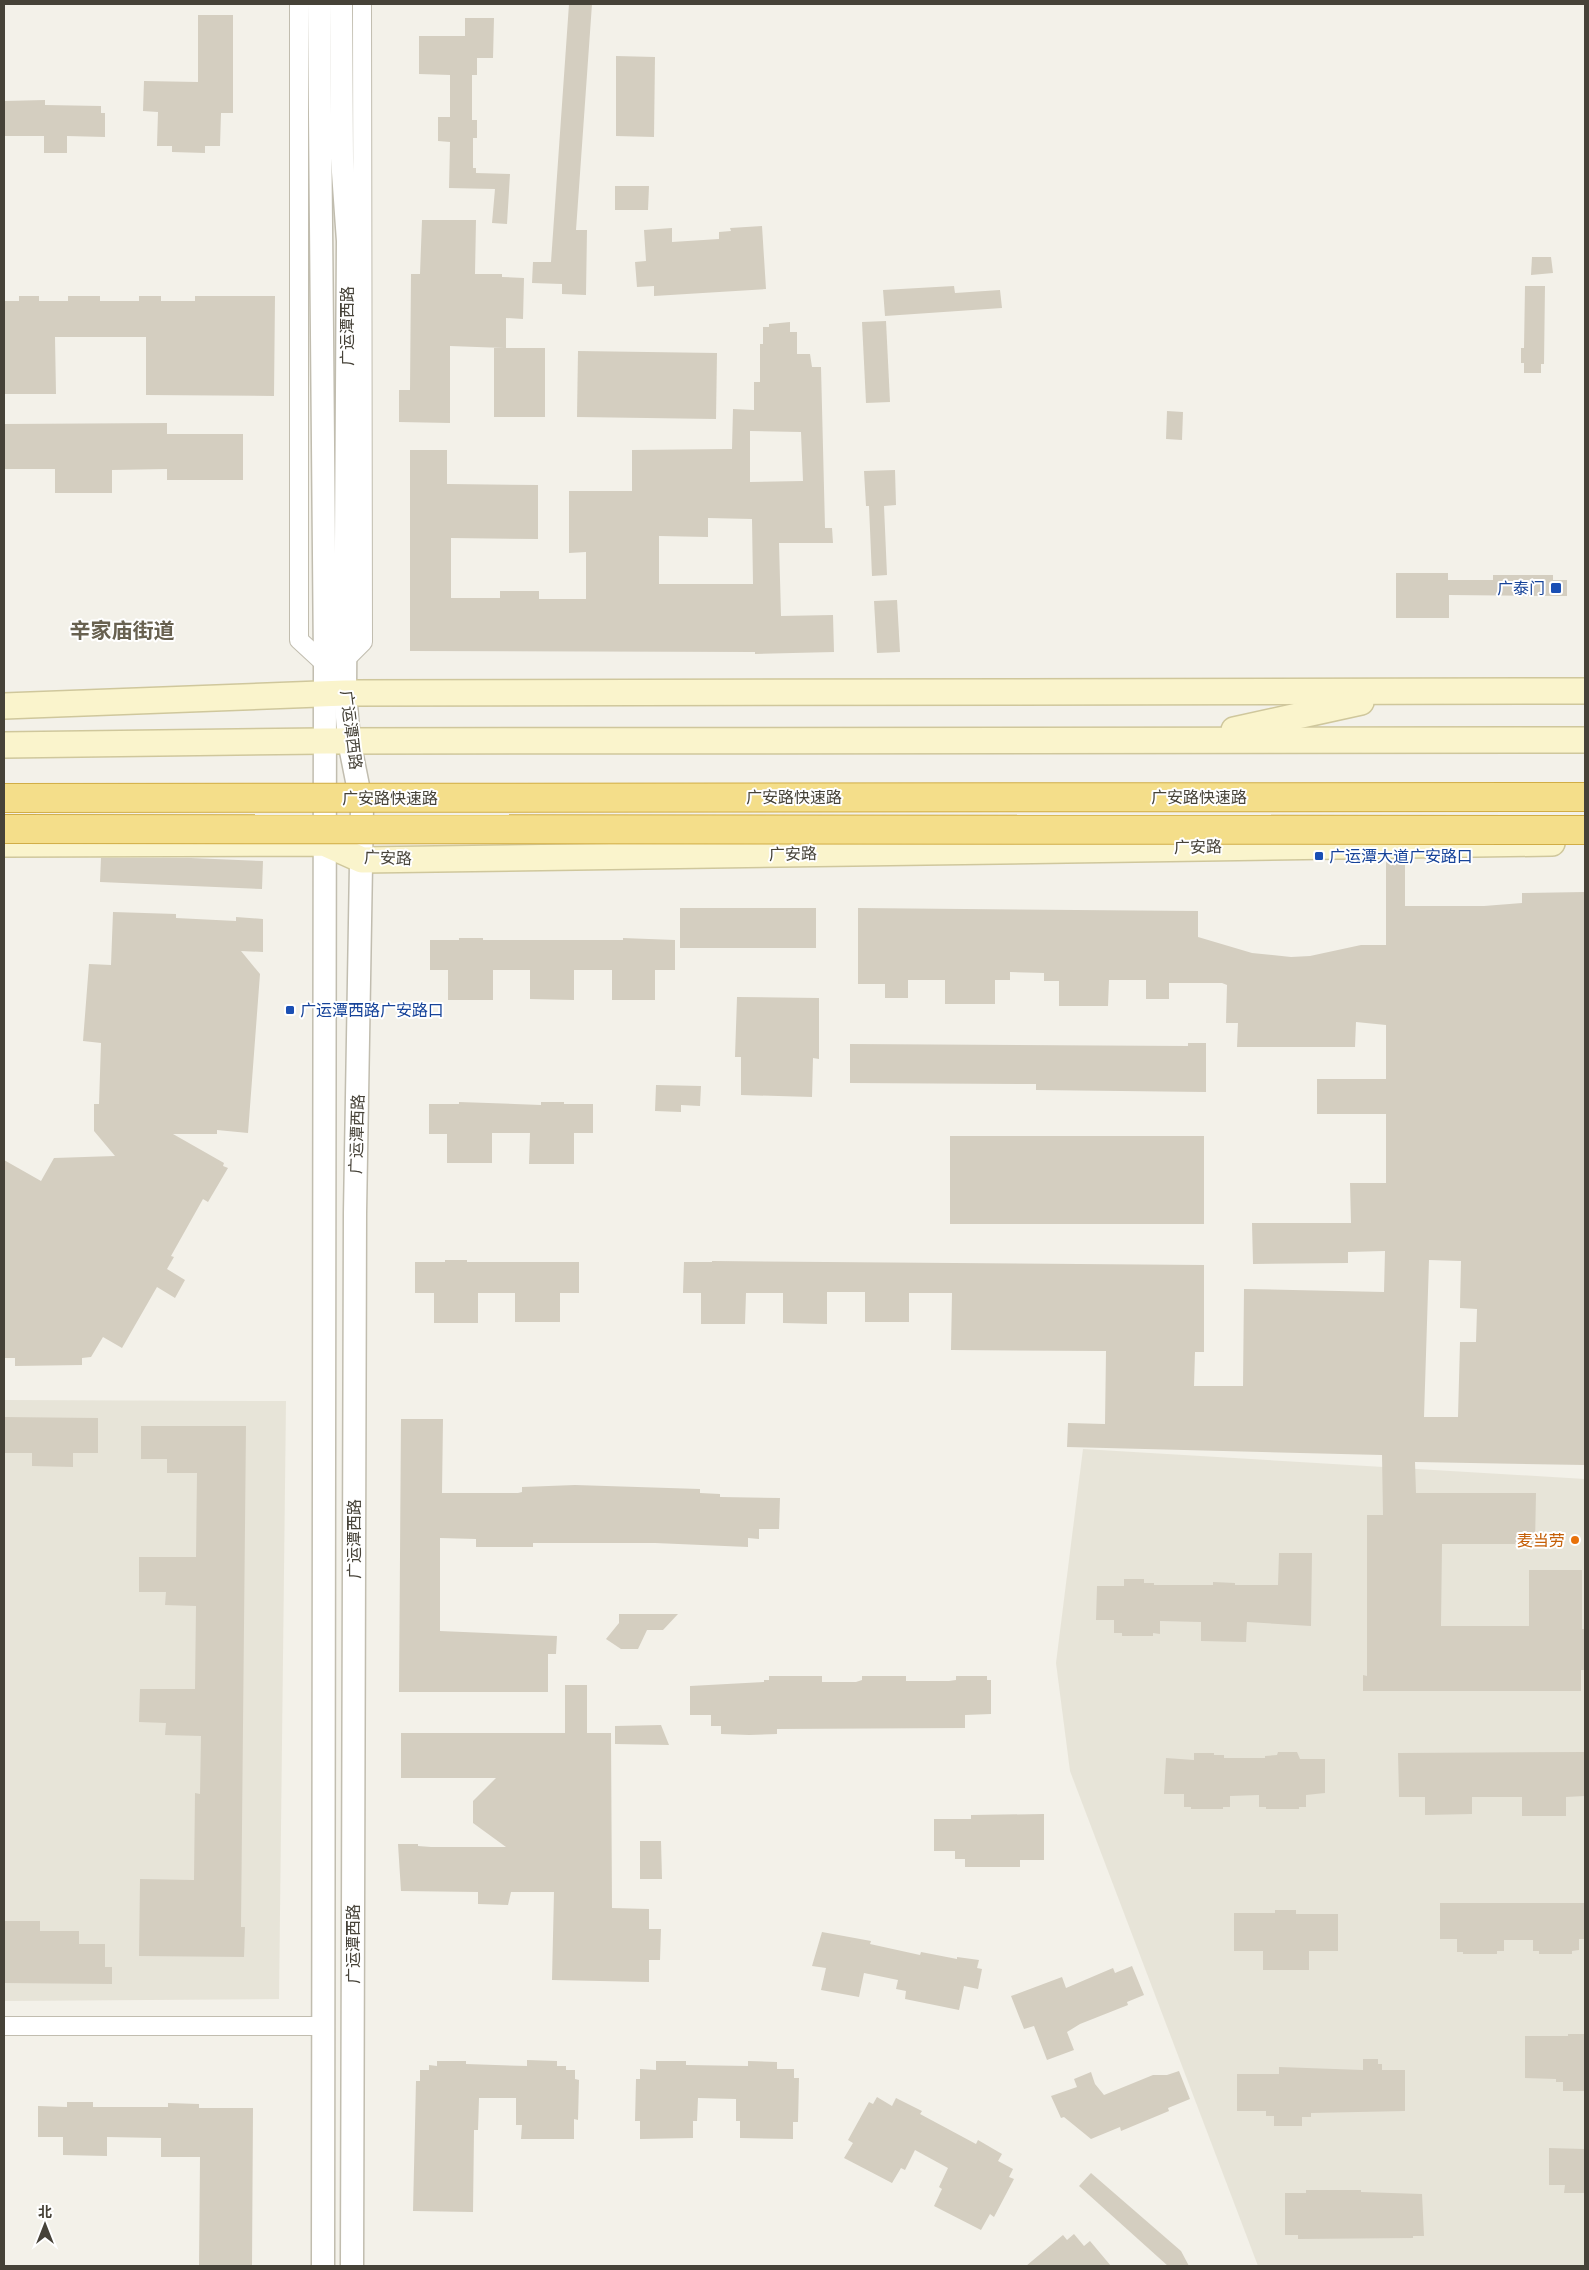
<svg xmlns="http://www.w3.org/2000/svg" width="1589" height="2270" font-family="'Public Sans','Noto Sans SC',sans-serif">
<rect width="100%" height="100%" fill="#f3f1e9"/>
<!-- residential -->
<g fill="#e7e4d8">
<polygon points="4,1400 286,1401 279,1999 4,2001"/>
<polygon points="1083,1449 1585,1479 1585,2266 1258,2266 1070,1771 1056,1663"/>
</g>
<!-- building -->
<g fill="#d4cec0" fill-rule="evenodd">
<polygon points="569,4 592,4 576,230 587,230 586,295 562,294 562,284 532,283 533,262 551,262"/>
<polygon points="198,15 233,15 233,113 221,113 220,146 205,146 205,153 172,152 172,146 157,146 158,112 143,111 144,81 198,82"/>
<polygon points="465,18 494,18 493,58 477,58 477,75 472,75 472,120 477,120 477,138 473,138 473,168 476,168 476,173 510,174 507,224 492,223 495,189 449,188 450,142 438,141 438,117 450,117 450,75 419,74 419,36 465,36"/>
<polygon points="616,56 655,57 654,137 616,136"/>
<polygon points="45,100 45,105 101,106 101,113 105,113 105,137 67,136 67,153 44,153 44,136 4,136 4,101"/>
<polygon points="615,186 649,186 648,210 615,210"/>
<polygon points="422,220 476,220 475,274 502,274 502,277 524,278 523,319 506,318 506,348 545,348 545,417 494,417 494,348 504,348 450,346 450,423 399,422 399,390 410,390 411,274 420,274"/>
<polygon points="762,226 766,289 654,296 654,286 637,287 635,262 646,261 644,230 672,228 672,242 719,239 719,232 731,231 730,228"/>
<polygon points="1532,257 1551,257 1553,273 1531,275"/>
<polygon points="954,286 955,293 1000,290 1002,308 885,316 883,290"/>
<polygon points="1525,286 1545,286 1544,364 1541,364 1541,373 1524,373 1524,363 1521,363 1521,348 1524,348"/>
<polygon points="19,296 39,296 39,301 68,301 68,296 100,296 100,301 139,301 139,296 161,296 161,301 195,301 195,296 275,296 274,396 146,395 146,337 55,337 56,394 4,394 4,301 19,301"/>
<polygon points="886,321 890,402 866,403 862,322"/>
<path d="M790 322V332H797V354H810L812 367H821L825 528H832L833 543H779L781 616 833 615 834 652 755 654V652L410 651V450H447V484L538 485V539L451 538V598H500V591H539V599H586V552L569 553V491H632V450L732 449 733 409 754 410V382H760V344H763V327H769V324ZM750 431 801 432 803 481 750 482ZM708 518 752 519 753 584H659V536L708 537Z"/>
<polygon points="578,351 717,353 716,419 577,417"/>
<polygon points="1167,411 1183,412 1182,440 1166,439"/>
<polygon points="167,423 167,434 243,434 243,480 167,480 167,469 112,470 112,493 55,493 55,469 4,469 4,424"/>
<polygon points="895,470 896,505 884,506 887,575 872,576 869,506 866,506 864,471"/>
<polygon points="1396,573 1448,573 1448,580 1493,580 1493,575 1553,575 1553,580 1567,580 1567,596 1449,595 1449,618 1396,618"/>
<polygon points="897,600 900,652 877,653 874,601"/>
<polygon points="101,858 191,858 263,861 262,889 100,882"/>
<path d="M1386 861H1405V906H1484L1522 903V893L1585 892V1465L1415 1462 1416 1493H1536L1535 1544H1442L1441 1626H1529V1570H1582V1629H1585V1670H1581V1691H1363V1675L1367 1676V1515H1383L1382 1455 1067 1447 1068 1423 1105 1424 1106 1351 951 1350 952 1293H909V1322H865V1292H827V1324L783 1323V1293H746L745 1324H701V1293H683L684 1262H712V1261L1204 1265V1352H1195L1194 1386H1243L1244 1289 1384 1292 1385 1251 1348 1252V1263L1253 1264 1252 1223H1351L1350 1183H1386V1114H1317V1079H1386V1025L1356 1022 1355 1047H1237L1238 1023H1226L1227 985 1222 983H1169V999H1146V980H1109L1108 1006H1059V981H1044V973L1010 972V980H995V1004H945V980H908V998H885V984H858V908L1198 911V937L1252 953 1291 957 1310 956 1361 945H1386ZM1429 1260 1461 1261 1460 1308 1477 1309 1476 1342H1460L1458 1417H1424Z"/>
<rect x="680" y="908" width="136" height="40"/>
<polygon points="113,912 176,914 176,918 236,921 236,917 263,919 263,952 241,951 260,974 248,1133 217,1130 217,1134 173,1134 224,1163 223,1166 228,1168 208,1202 203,1199 171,1256 174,1257 167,1269 185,1280 175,1298 157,1287 122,1348 103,1337 91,1357 82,1358 82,1365 15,1366 15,1358 4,1358 4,1160 41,1181 54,1158 115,1156 94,1131 94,1104 99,1104 101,1043 83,1041 89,964 111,965"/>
<polygon points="459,938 483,938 483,940 623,940 623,938 675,940 675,970 655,970 655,1000 612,1000 612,970 574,970 574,1000 530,999 530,970 493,970 493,1000 448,1000 448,970 430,970 430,940 459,940"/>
<polygon points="737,997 819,998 819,1059 813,1058 812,1097 741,1095 741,1057 735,1057"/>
<polygon points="1188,1043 1206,1043 1206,1092 1036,1090 1036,1084 850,1083 850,1044 1188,1046"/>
<polygon points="656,1085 701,1086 700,1106 681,1105 681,1112 655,1111"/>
<polygon points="459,1102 541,1105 541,1102 564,1102 564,1104 593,1104 593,1133 574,1133 574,1164 529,1164 530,1133 492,1133 492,1163 447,1163 447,1134 429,1134 429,1104 459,1104"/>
<rect x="950" y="1136" width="254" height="88"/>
<polygon points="445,1260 467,1260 467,1262 579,1262 579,1293 560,1293 560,1322 515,1322 515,1293 478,1293 478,1323 434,1323 434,1293 415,1293 415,1262 445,1262"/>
<polygon points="4,1417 98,1418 98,1453 73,1453 73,1467 32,1466 32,1453 4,1453"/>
<polygon points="401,1419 443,1419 442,1493 518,1493 522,1492 522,1487 575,1485 700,1489 700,1493 720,1494 720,1497 780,1498 779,1529 759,1529 759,1539 748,1538 748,1547 655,1543 533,1543 533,1547 476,1547 476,1539 440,1538 440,1631 557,1636 556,1654 548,1654 548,1692 399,1692"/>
<polygon points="141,1426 246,1426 241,1927 245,1927 244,1957 139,1956 140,1879 194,1880 195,1793 200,1794 201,1736 165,1735 166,1723 139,1722 140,1689 195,1689 196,1606 165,1605 166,1592 139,1592 139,1557 196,1557 197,1473 167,1473 167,1459 141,1459"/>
<polygon points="1279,1553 1312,1553 1311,1626 1247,1622 1246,1642 1201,1641 1201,1622 1160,1621 1160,1634 1153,1633 1153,1636 1122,1636 1122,1633 1114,1633 1114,1620 1096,1620 1097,1586 1124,1586 1124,1579 1144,1579 1144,1583 1154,1583 1154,1585 1213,1585 1213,1582 1235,1583 1235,1585 1278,1585"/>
<polygon points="619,1614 678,1614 663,1630 647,1630 638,1649 621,1649 606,1639 619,1623"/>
<polygon points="769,1676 822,1676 822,1682 856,1682 862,1680 862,1676 906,1676 906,1681 949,1681 956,1680 956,1676 987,1676 987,1680 991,1680 991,1714 965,1715 965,1728 777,1729 777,1734 749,1735 721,1734 721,1726 711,1726 711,1715 690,1715 690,1686 764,1682 764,1680 769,1680"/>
<polygon points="565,1685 587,1685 587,1733 611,1733 612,1908 649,1909 649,1929 661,1929 660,1960 649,1960 649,1982 552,1980 554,1892 511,1892 508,1905 478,1904 478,1892 401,1891 398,1844 418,1844 418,1846 431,1847 506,1847 473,1823 473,1801 496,1778 401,1778 401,1733 565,1733"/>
<polygon points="661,1725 669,1745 615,1744 615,1726"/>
<polygon points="1278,1752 1297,1752 1300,1759 1325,1759 1325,1793 1306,1795 1306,1807 1299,1807 1299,1809 1266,1809 1266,1807 1259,1807 1259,1795 1230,1796 1230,1807 1223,1807 1223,1809 1191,1809 1191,1807 1184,1807 1184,1794 1164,1794 1166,1758 1194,1760 1194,1753 1214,1753 1214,1755 1224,1755 1224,1758 1265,1758 1265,1756 1277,1755"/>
<polygon points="1585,1752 1585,1796 1566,1797 1566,1816 1522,1816 1522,1797 1472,1797 1472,1814 1425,1815 1425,1797 1399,1797 1398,1753"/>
<polygon points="1044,1814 1044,1860 1020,1860 1020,1867 965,1867 965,1859 955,1859 955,1851 934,1851 934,1819 971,1819 971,1815"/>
<polygon points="640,1841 661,1841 662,1879 640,1879"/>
<polygon points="1440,1903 1585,1903 1585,1939 1579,1939 1579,1950 1572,1951 1572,1954 1539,1954 1539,1951 1533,1951 1533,1940 1504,1940 1504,1951 1497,1951 1497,1954 1463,1954 1463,1952 1457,1952 1457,1939 1440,1939"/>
<polygon points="1275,1910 1296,1910 1296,1914 1338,1914 1338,1951 1309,1951 1309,1970 1263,1970 1263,1951 1234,1951 1234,1913 1275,1913"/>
<polygon points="4,1921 40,1921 40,1931 79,1931 79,1944 105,1944 105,1967 112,1967 112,1984 4,1983"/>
<polygon points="822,1932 871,1941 870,1944 920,1955 921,1952 957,1959 957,1957 979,1960 977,1968 982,1969 978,1989 964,1986 959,2010 905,1999 906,1991 896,1989 898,1980 864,1973 859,1997 821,1990 826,1968 812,1966"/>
<polygon points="1132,1966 1144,1995 1127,2002 1128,2005 1080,2024 1067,2032 1074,2050 1047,2060 1034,2026 1024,2029 1011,1996 1062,1977 1066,1988 1113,1968 1115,1973"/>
<polygon points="1568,2034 1585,2034 1585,2091 1563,2091 1563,2082 1556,2082 1556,2079 1525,2078 1525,2036 1568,2036"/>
<polygon points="1363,2059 1378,2059 1378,2064 1382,2064 1382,2070 1405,2070 1405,2111 1311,2113 1311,2117 1302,2117 1302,2126 1274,2126 1274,2116 1266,2116 1266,2111 1237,2111 1237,2074 1279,2074 1279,2067 1363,2070"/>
<polygon points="527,2060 557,2061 557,2066 566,2066 566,2070 575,2070 575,2079 579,2080 578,2120 574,2119 574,2139 521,2139 522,2125 516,2125 516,2098 479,2098 478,2130 474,2130 473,2212 413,2211 416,2081 420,2081 420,2070 429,2070 429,2065 437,2066 437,2061 466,2061 466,2064 527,2066"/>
<polygon points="656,2061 686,2061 686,2065 748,2066 748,2061 777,2062 777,2069 794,2069 794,2078 799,2078 798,2122 793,2122 793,2139 740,2138 740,2121 736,2121 736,2099 698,2098 697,2121 693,2121 693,2138 640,2139 640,2121 635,2121 636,2079 640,2079 640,2069 656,2070"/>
<polygon points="1179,2071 1190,2099 1168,2108 1169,2111 1121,2131 1120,2127 1091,2139 1064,2117 1061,2118 1051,2096 1077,2087 1074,2079 1091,2072 1095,2084 1104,2095 1153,2075 1167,2075"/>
<polygon points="877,2097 892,2106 896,2098 922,2111 920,2114 976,2144 978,2140 1002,2154 998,2161 1013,2169 1009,2177 1014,2179 994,2217 990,2214 981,2230 934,2206 942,2189 939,2187 948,2168 915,2150 905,2170 901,2168 892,2183 844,2158 853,2143 848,2140 869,2102 873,2104"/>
<polygon points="67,2102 93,2102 93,2107 168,2107 168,2103 199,2104 199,2108 253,2108 252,2266 199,2266 200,2157 161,2157 161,2138 107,2137 107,2156 63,2155 63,2137 38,2137 38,2106 67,2107"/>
<polygon points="1549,2148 1585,2149 1585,2193 1564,2193 1565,2185 1549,2185"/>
<polygon points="1091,2173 1181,2251 1189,2266 1168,2266 1079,2186"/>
<polygon points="1306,2190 1361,2190 1361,2192 1422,2194 1424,2236 1413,2236 1413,2238 1298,2239 1298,2235 1285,2235 1285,2193 1306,2193"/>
<polygon points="1074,2234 1084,2246 1090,2241 1111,2266 1026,2266 1063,2235 1067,2240"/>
</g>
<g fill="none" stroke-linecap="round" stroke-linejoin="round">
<!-- minor casing -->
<g stroke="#c1bdaf" stroke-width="20">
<g id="minor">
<polyline points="299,4 299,640 325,664"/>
<polyline points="345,660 363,642 362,4"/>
<polyline points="4,2026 322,2026"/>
</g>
</g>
<!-- tertiary casing -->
<g stroke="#c1bdaf" stroke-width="25">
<g id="tertiary">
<polyline points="319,4 325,664 323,2266"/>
<polyline points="341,4 342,158 348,241 345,693 349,741 362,806 355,1213 352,2266"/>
</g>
</g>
<!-- secondary casing -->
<g stroke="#cfc79c" stroke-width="28">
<g id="secondary">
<polyline points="4,706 345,693 1585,691"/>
<polyline points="1234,730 1361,702"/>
<polyline points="4,745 323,741 1585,740"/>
<polyline points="4,844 324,843 362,860 1552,843"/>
</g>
</g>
<!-- minor -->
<use href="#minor" stroke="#fff" stroke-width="18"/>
<!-- tertiary -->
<use href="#tertiary" stroke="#fff" stroke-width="22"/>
<!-- secondary -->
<use href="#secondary" stroke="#faf4cc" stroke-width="25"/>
<!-- trunk-bridge casing -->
<g stroke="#d1ad46" stroke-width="30" stroke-linecap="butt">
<g id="trunk-bridge">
<polyline points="4,798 1585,797"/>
<polyline points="4,829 1585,830"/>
</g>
</g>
<!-- trunk-bridge -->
<use href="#trunk-bridge" stroke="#f4de8a" stroke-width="28"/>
</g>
<!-- markers -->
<g fill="#1a4fb4" stroke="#fff" stroke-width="2">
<rect x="1550" y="582" width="12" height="12" rx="2.5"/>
<rect x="1314" y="851" width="10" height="10" rx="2.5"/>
<rect x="285" y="1005" width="10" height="10" rx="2.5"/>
</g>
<circle fill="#e8710a" stroke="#fff" stroke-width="2" cx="1575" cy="1540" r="5"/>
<g text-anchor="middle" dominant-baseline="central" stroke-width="4" stroke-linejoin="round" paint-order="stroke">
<!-- street labels -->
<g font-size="16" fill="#464238" stroke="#fff">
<text transform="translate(347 326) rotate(-90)">广运潭西路</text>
<text transform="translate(351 730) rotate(83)">广运潭西路</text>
<text x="794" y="797">广安路快速路</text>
<text x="1199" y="797">广安路快速路</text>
<text x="390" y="798">广安路快速路</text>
<text transform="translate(1198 847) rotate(-1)">广安路</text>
<text transform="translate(793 854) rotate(-1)">广安路</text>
<text transform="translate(388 858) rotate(2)">广安路</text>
<text transform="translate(357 1134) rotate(-88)">广运潭西路</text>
<text transform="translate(354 1539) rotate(-90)">广运潭西路</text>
<text transform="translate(353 1944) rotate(-90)">广运潭西路</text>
</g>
<!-- transit labels -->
<g font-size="16" fill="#164399" stroke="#fff" text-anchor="start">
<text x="1545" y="588" text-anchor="end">广泰门</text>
<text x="1329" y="856">广运潭大道广安路口</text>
<text x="300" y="1010">广运潭西路广安路口</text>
</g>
<!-- food labels -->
<g font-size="16" fill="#c56008" stroke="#fff" text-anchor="end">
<text x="1565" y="1540">麦当劳</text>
</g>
<!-- district labels -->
<g font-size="21" font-weight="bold" fill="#686150" stroke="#fff">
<text x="122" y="630">辛家庙街道</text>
</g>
</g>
<!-- border -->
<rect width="1589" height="2270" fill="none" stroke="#464238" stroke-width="10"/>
<!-- north arrow -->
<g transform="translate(45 2225)" stroke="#ffffff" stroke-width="4" paint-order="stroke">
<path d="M0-4L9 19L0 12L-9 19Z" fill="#464238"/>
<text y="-8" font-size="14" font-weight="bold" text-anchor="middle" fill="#464238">北</text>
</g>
</svg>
